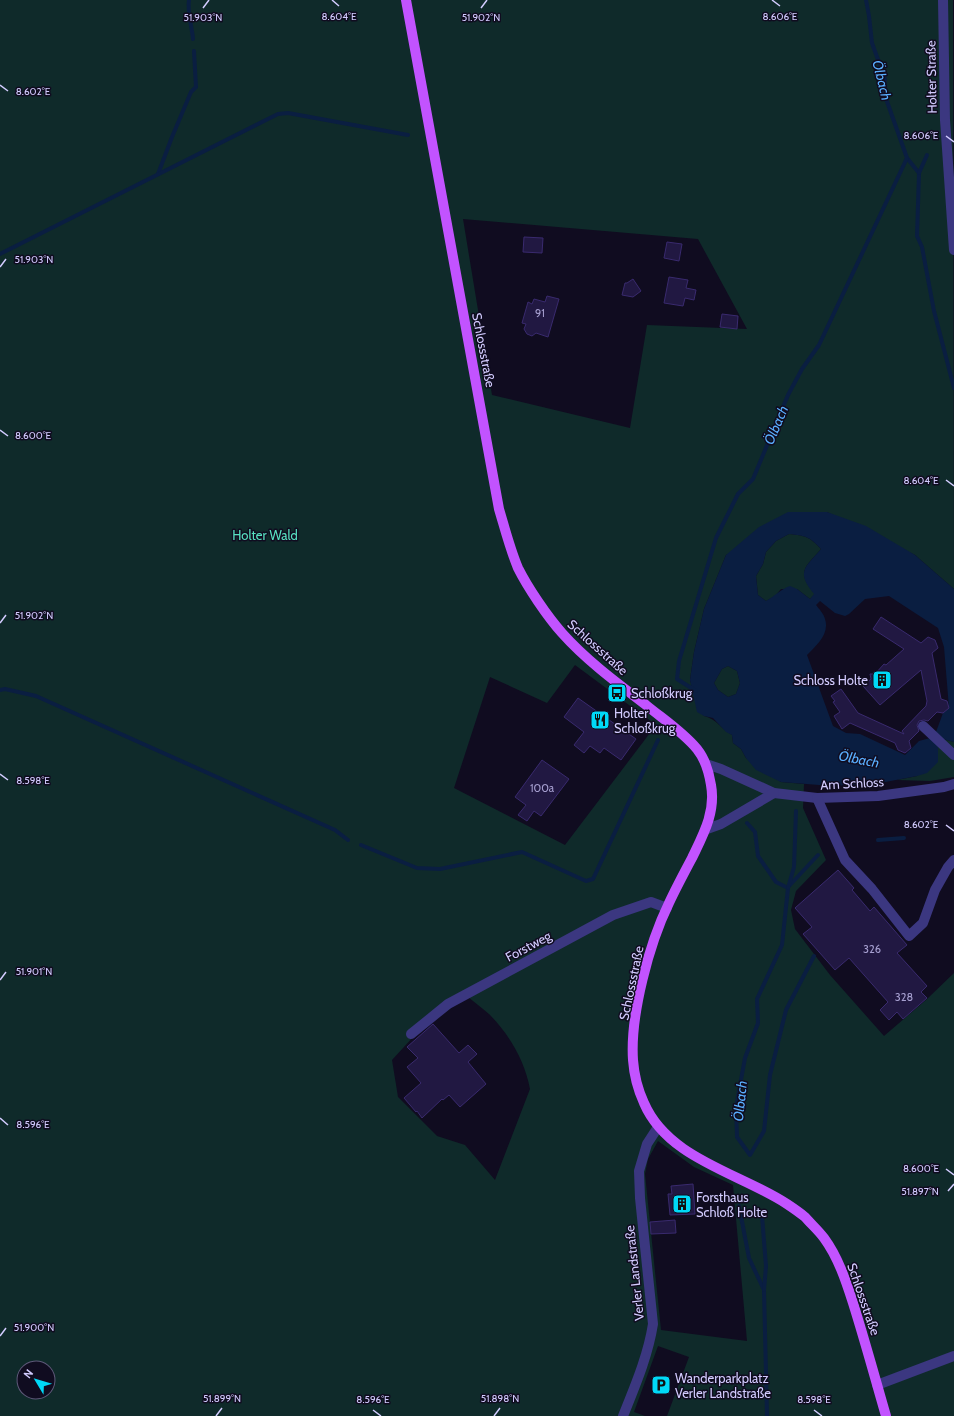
<svg xmlns="http://www.w3.org/2000/svg" width="954" height="1416" font-family="Cabin,sans-serif">
<rect width="100%" height="100%" fill="#100c20"/>
<!-- green -->
<g fill="#0f2a2a" fill-rule="evenodd">
<path d="M0 0H953L954 589 915 555 827 512 726 555 704 609 694 652 690 680 694 694 704 716C717 719 721 729 732 735L733 743 741 749 746 758 781 782 804 784 803 808 826 860 796 891 791 910 795 929 830 975 884 1036 926 1000 954 973V1416H667L689 1357 658 1346 634 1412 645 1416H0ZM463 219 698 239 747 329 647 325 630 428 492 395ZM575 665 656 725 565 845 454 788 490 677 547 703ZM467 996C474 1002 482 1008 489 1014 509 1034 525 1061 530 1089L495 1180 465 1145 437 1136 398 1097 392 1060 414 1036 439 1017ZM658 1141 694 1167 733 1185 747 1341 661 1330 645 1174 648 1159ZM24 1368H48V1392H24Z"/>
<path d="M789 534C806 536 809 536 821 549 806 567 795 571 815 594L810 599 797 589H781L775 596 766 601 758 595 756 576 763 564 766 552 776 541Z"/>
<polygon points="728,666 737,671 740,683 736,694 728,697 718,690 714,683 722,669"/>
<polygon points="943,739 954,742 954,777 930,781 897,780 917,776 938,745"/>
</g>
<!-- water -->
<path fill="#0a1e41" fill-rule="evenodd" d="M788 512H827L866 526 915 555 954 589V742L943 739 938 745V762L927 773 917 776 880 783 832 786 781 782 756 770 746 758 741 749 733 743 732 735 726 732 713 718 704 716 697 712 690 680 694 652 704 609 726 555 759 527ZM789 534C806 536 809 536 821 549 806 567 795 571 814 594L810 599 797 589 790 586C781 589 775 596 766 601L758 595 756 576 763 564 766 552 776 541ZM889 596 938 628 944 647 949 708 943 713 936 732 930 738 919 741 905 755 860 734 846 733 833 726 807 655C816 646 830 634 825 619 824 614 819 609 816 605L820 601 835 613 845 616 849 614 865 599ZM728 666 737 671 740 683 736 694 728 697 718 690 714 683 722 669Z"/>
<g fill="none" stroke-linecap="round" stroke-linejoin="round">
<!-- stream -->
<g stroke="#0a1e41" stroke-width="4">
<path d="M189 0C187 13 192 26 193 39"/>
<polyline points="907,158 919,173 917,236 922,247 934,311 954,388"/>
<polyline points="919,173 927,155"/>
<polyline points="158,174 172,137 191,92 196,87 194,51"/>
<polyline points="0,254 278,114 288,113 408,135"/>
<polyline points="0,690 5,689 36,696 335,830 348,840"/>
<polyline points="696,691 677,679 679,661 716,538 738,494 753,479 788,395 802,369 819,345 907,158 884,93 885,79 872,43 869,16 866,0"/>
<polyline points="747,823 755,832 758,856 776,882 788,888 782,945 757,999 758,1023 745,1058 736,1107 737,1137 750,1155 764,1131 770,1075 786,1010 814,956"/>
<polyline points="878,840 904,838"/>
<polyline points="361,845 417,868 440,869 522,852 586,881 593,879 658,740"/>
<polyline points="789,886 818,855"/>
<polyline points="788,888 794,867 796,811"/>
<polyline points="739,1206 749,1258 764,1290 767,1416"/>
<polyline points="762,1216 766,1266 764,1290"/>
</g>
</g>
<!-- building -->
<g fill="#211842" stroke="#392a6e">
<polygon points="524,237 543,238 542,253 523,252"/>
<polygon points="667,242 682,244 679,261 664,258"/>
<polygon points="669,277 688,280 686,288 696,290 694,300 685,298 683,306 664,303"/>
<polygon points="633,279 641,291 633,297 622,295 625,283 627,283"/>
<polygon points="547,296 559,299 548,337 536,333 532,336 527,334 524,329 526,324 522,323 528,302 532,304 534,299 545,302"/>
<polygon points="722,314 738,316 737,329 720,327"/>
<polygon points="881,617 921,643 928,637 935,640 938,648 932,653 941,699 947,701 949,708 943,713 937,712 928,721 924,720 919,721 917,725 919,731 909,741 911,748 905,753 898,750 895,743 850,723 842,729 834,716 840,712 833,702 835,701 831,696 841,689 858,713 904,734 902,731 926,706 927,701 921,670 880,705 863,686 871,679 870,674 875,674 884,664 886,665 904,649 873,629"/>
<polygon points="578,698 636,739 621,760 604,748 600,753 590,746 584,753 574,745 584,732 564,717"/>
<polygon points="542,760 569,779 541,816 534,811 527,821 518,815 526,805 515,797"/>
<polygon points="838,870 854,888 852,890 870,911 874,907 907,945 897,953 927,986 921,992 927,998 903,1019 897,1012 889,1020 880,1010 888,1002 849,958 835,970 803,934 812,927 795,908"/>
<polygon points="433,1024 459,1053 468,1045 477,1054 468,1062 486,1084 460,1107 449,1095 443,1100 442,1099 422,1118 417,1111 416,1112 404,1098 421,1083 407,1067 418,1058 407,1047"/>
<polygon points="693,1184 695,1214 670,1215 668,1194 672,1194 671,1186"/>
<polygon points="675,1220 676,1233 651,1234 650,1222"/>
</g>
<g fill="none" stroke-linecap="round" stroke-linejoin="round">
<!-- minor -->
<g stroke="#3b3780" stroke-width="10">
<polyline points="943,0 945,120 954,250"/>
<polyline points="923,726 954,755"/>
<polyline points="706,764 721,769 774,793 817,798 878,796 944,787 954,784"/>
<polyline points="817,798 845,860 872,889 909,936 923,923 935,890 948,867 954,860"/>
<polyline points="707,829 721,824 774,793"/>
<polyline points="411,1034 448,1004 613,915 651,902 667,908"/>
<polyline points="877,1385 954,1356"/>
<path d="M623 1416C635 1386 648 1356 653 1324L640 1198 639 1171 647 1144 658 1127"/>
</g>
<!-- major -->
<path stroke="#c253ff" stroke-width="10" d="M406 0 499 509C505 529 510 549 518 568 528 588 547 616 562 633 586 660 617 683 646 705 663 719 683 732 697 749 705 759 709 772 711 785 716 812 703 835 692 858 684 873 676 888 669 903 649 944 630 1015 633 1060 634 1074 638 1090 644 1103 668 1159 740 1173 787 1204 793 1208 799 1212 805 1217 811 1224 818 1230 824 1238 838 1257 846 1281 853 1303 865 1341 875 1378 886 1416"/>
</g>
<!-- ticks -->
<path fill="none" stroke="#d3ccff" stroke-width="1.5" d="M332 0 339 6M772 0 780 6M203 8 209 0M481 8 487 0M0 85 8 91M946 136 954 142M0 267 6 259M0 430 8 436M946 480 954 486M0 623 6 615M0 774 8 780M946 825 954 831M0 980 6 972M0 1118 8 1125M946 1169 954 1175M948 1191 954 1184M0 1336 6 1328M373 1410 381 1416M814 1410 822 1416M216 1416 222 1408M494 1416 500 1408"/>
<!-- icons -->
<defs>
<g id="building-square" transform="scale(1)"><rect x="-9" y="-9" width="18" height="18" rx="4" fill="#00d9f7" stroke="#100c20"/><path d="M-4-6H4V6H1V3H-1V6H-4ZM-2.5-4.3h1.7v1.8h-1.7ZM.8-4.3h1.7v1.8H.8ZM-2.5-1h1.7V.8h-1.7ZM.8-1h1.7V.8H.8Z" fill="#111"/></g>
<g id="bus-square" transform="scale(1)"><rect x="-9" y="-9" width="18" height="18" rx="4" fill="#00d9f7" stroke="#100c20"/><path d="M-5-6H5V4H4V6H2V4H-2V6H-4V4H-5ZM-3.5-4V0h7V-4ZM-3.5 1.2v1.5H-2V1.2ZM2 1.2v1.5H3.5V1.2Z" fill="#111"/></g>
<g id="restaurant-square" transform="scale(1)"><rect x="-9" y="-9" width="18" height="18" rx="4" fill="#00d9f7" stroke="#100c20"/><path d="M-5-6h1v4h1v-4h1v4h1v-4h1v5L-1.5 .5V6h-2V.5L-5-1ZM5-6V6H3V1.5H1.5Q1.5-4 5-6Z" fill="#111"/></g>
<g id="parking-square" transform="scale(1)"><rect x="-9" y="-9" width="18" height="18" rx="4" fill="#00d9f7" stroke="#100c20"/><path d="M-3.5-5.5H1a3.5 3.5 0 0 1 0 7H-1V5.5H-3.5ZM-1-3.4V-.6H.8a1.4 1.4 0 0 0 0-2.8Z" fill="#111"/></g>
</defs>
<g fill-rule="evenodd">
<use href="#building-square" x="882" y="680"/>
<use href="#bus-square" x="617" y="693"/>
<use href="#restaurant-square" x="600" y="720"/>
<use href="#building-square" x="682" y="1204"/>
<use href="#parking-square" x="661" y="1385"/>
</g>
<g text-anchor="middle" dominant-baseline="central" stroke-width="3" stroke-linejoin="round" paint-order="stroke">
<!-- number labels -->
<g font-size="11" fill="#a69fd0">
<text x="540" y="313">91</text>
<text x="542" y="788">100a</text>
<text x="872" y="949">326</text>
<text x="904" y="997">328</text>
</g>
<!-- street labels -->
<g font-size="13" fill="#d3ccff" stroke="#100c20">
<text transform="translate(931 77) rotate(-91)">Holter Straße</text>
<text transform="translate(484 350) rotate(79)">Schlossstraße</text>
<text transform="translate(598 647) rotate(42)">Schlossstraße</text>
<text transform="translate(852 783) rotate(-3)">Am Schloss</text>
<text transform="translate(528 946) rotate(-28)">Forstweg</text>
<text transform="translate(631 983) rotate(-78)">Schlossstraße</text>
<text transform="translate(634 1273) rotate(-96)">Verler Landstraße</text>
<text transform="translate(864 1299) rotate(71)">Schlossstraße</text>
</g>
<!-- park labels -->
<g font-size="13" fill="#57e0c1" stroke="#100c20">
<text x="265" y="535">Holter Wald</text>
</g>
<!-- poi labels -->
<g font-size="13" fill="#d3ccff" stroke="#100c20" text-anchor="start">
<text x="868" y="680" text-anchor="end">Schloss Holte</text>
<text x="631" y="693">Schloßkrug</text>
<text x="614" y="713">Holter<tspan x="614" dy="15">Schloßkrug</tspan></text>
<text x="696" y="1197">Forsthaus<tspan x="696" dy="15">Schloß Holte</tspan></text>
<text x="675" y="1378">Wanderparkplatz<tspan x="675" dy="15">Verler Landstraße</tspan></text>
</g>
<!-- water labels -->
<g font-size="14" font-style="italic" fill="#5aafff" stroke="#100c20">
<text transform="translate(882 80) rotate(76)">Ölbach</text>
<text transform="translate(776 425) rotate(-67)">Ölbach</text>
<text transform="translate(859 759) rotate(11)">Ölbach</text>
<text transform="translate(740 1101) rotate(-84)">Ölbach</text>
</g>
</g>
<g font-size="10" text-anchor="middle" fill="#d3ccff" stroke="#100c20" stroke-width="3" stroke-linejoin="round" paint-order="stroke">
<text x="339" y="20">8.604°E</text>
<text x="780" y="20">8.606°E</text>
<text x="203" y="21">51.903°N</text>
<text x="481" y="21">51.902°N</text>
<text x="33" y="95">8.602°E</text>
<text x="921" y="139">8.606°E</text>
<text x="34" y="263">51.903°N</text>
<text x="33" y="439">8.600°E</text>
<text x="921" y="484">8.604°E</text>
<text x="34" y="619">51.902°N</text>
<text x="33" y="784">8.598°E</text>
<text x="921" y="828">8.602°E</text>
<text x="34" y="975">51.901°N</text>
<text x="33" y="1128">8.596°E</text>
<text x="921" y="1172">8.600°E</text>
<text x="920" y="1195">51.897°N</text>
<text x="34" y="1331">51.900°N</text>
<text x="222" y="1402">51.899°N</text>
<text x="500" y="1402">51.898°N</text>
<text x="373" y="1403">8.596°E</text>
<text x="814" y="1403">8.598°E</text>
</g>
<!-- north arrow -->
<g transform="translate(36 1380) rotate(308)"><circle r="19" fill="#100c20" stroke="#5e5979"/>
<path d="M0-3L7 15L0 10L-7 15Z" fill="#00d9f7"/>
<text y="-6" font-size="11" font-weight="bold" text-anchor="middle" fill="#d3ccff">N</text>
</g>
</svg>
